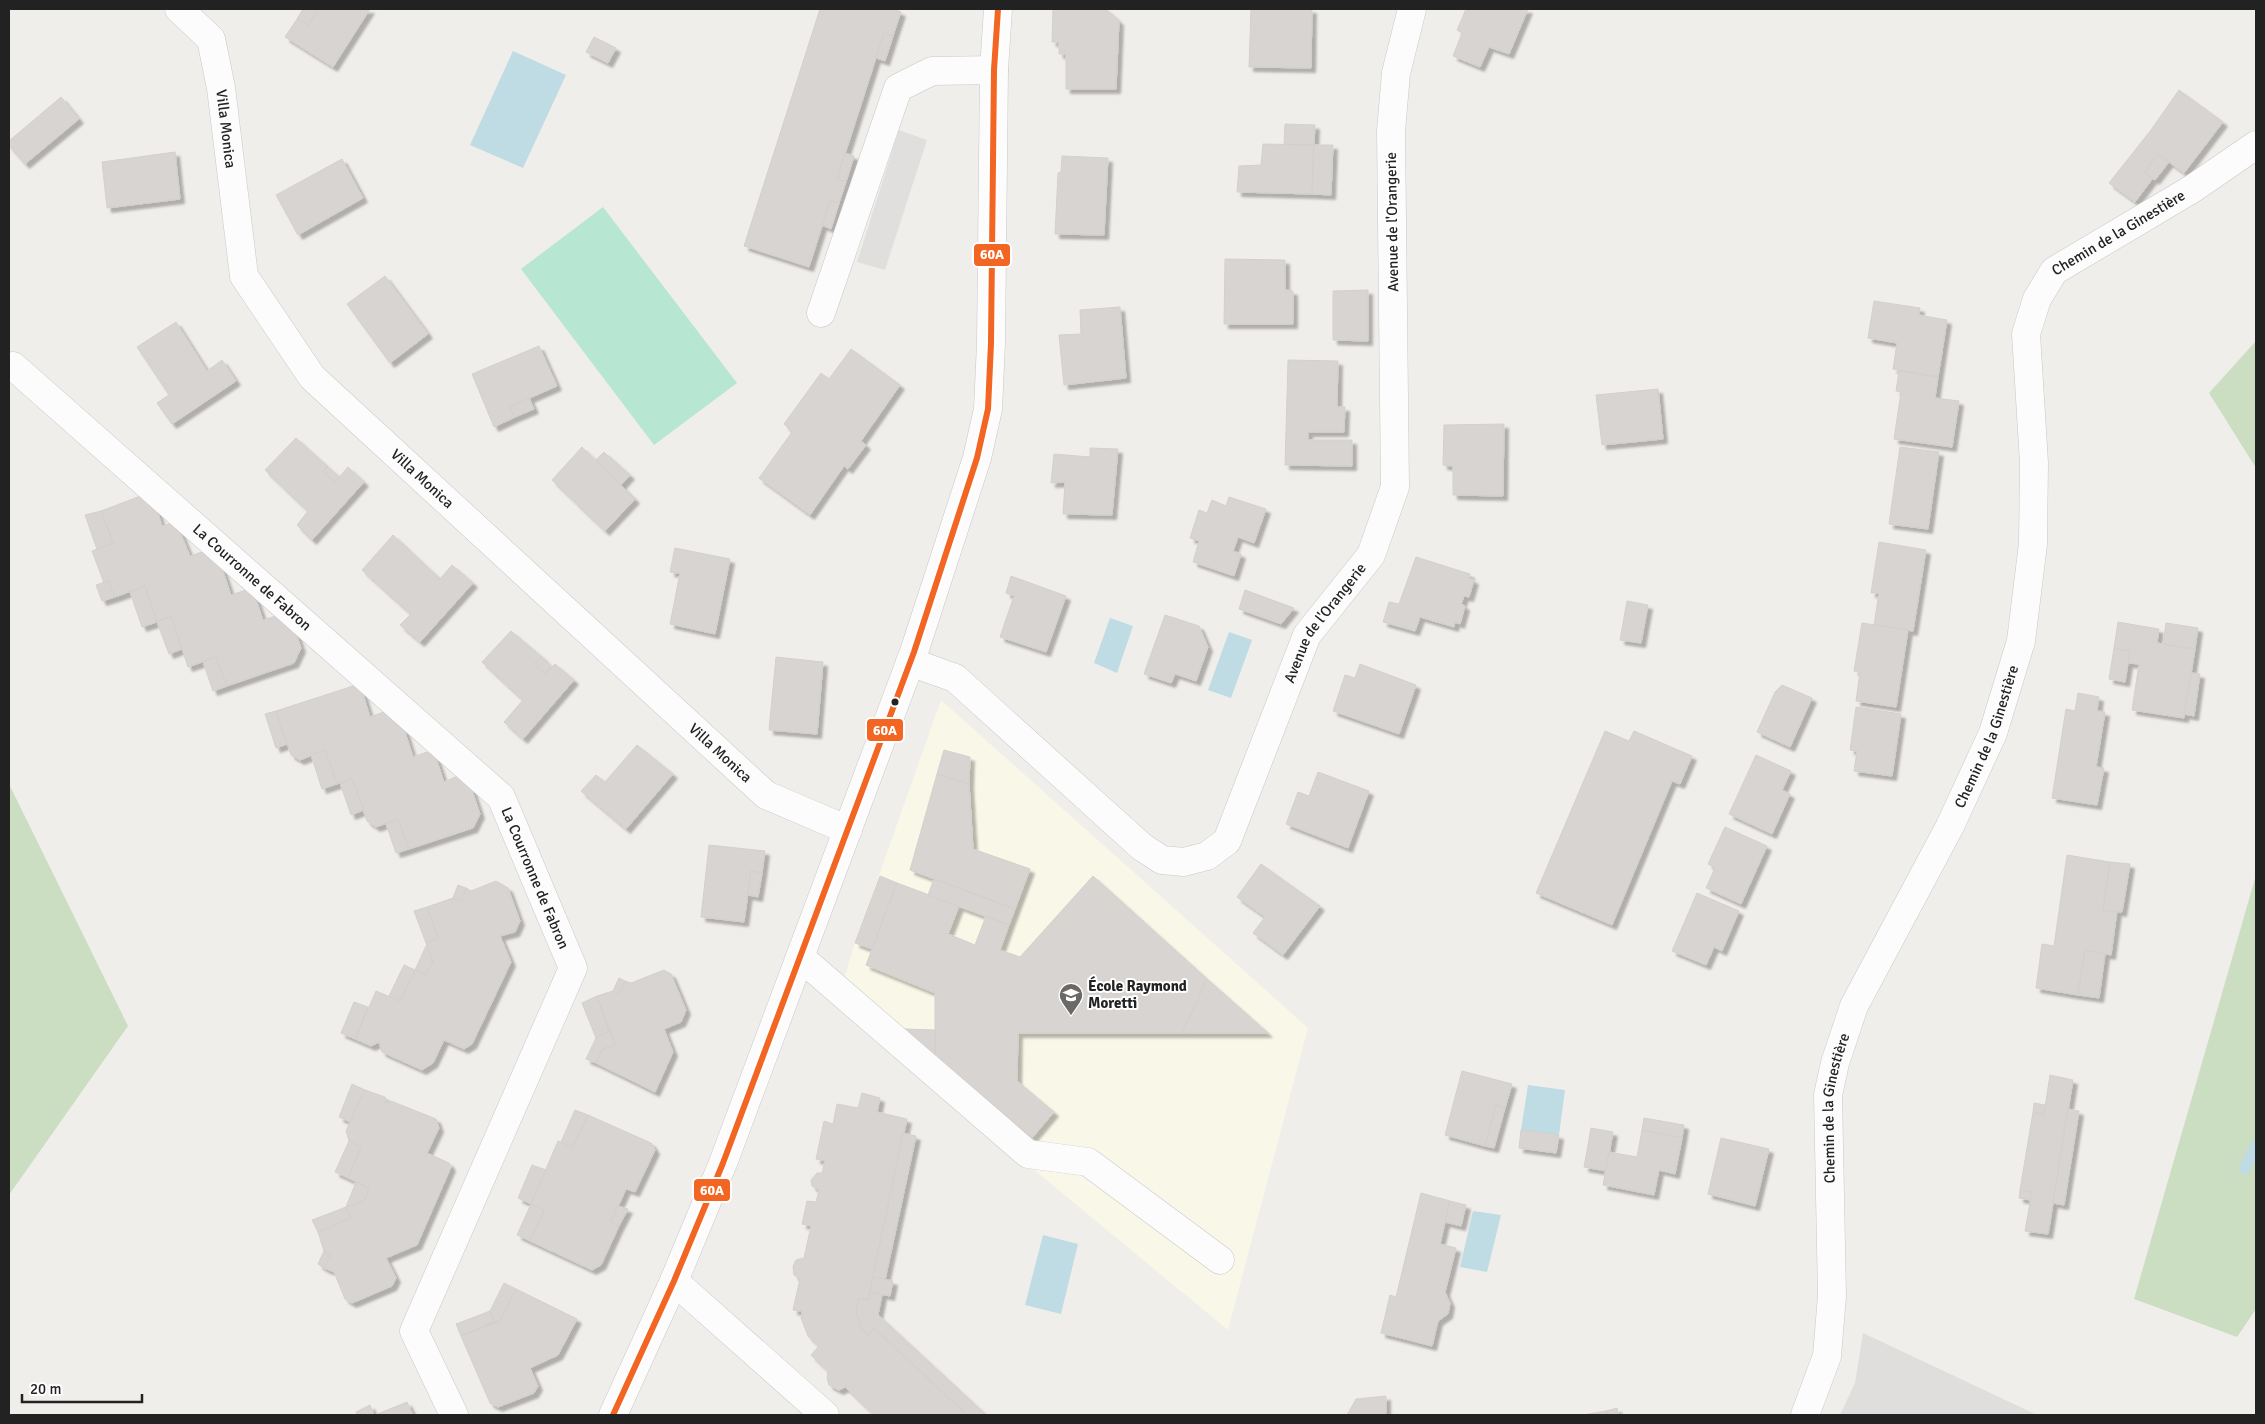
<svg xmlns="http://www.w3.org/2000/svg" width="2265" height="1424" font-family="Signika,sans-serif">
<defs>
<filter id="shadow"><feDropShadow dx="4.5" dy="4.5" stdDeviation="1" flood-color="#0004"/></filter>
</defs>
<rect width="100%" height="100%" fill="#f0eeeb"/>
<!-- residential -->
<polygon fill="#dfdedc" points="1863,1333 2037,1415 1840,1415 1855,1383"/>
<!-- education -->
<polygon fill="#f8f7e8" points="941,700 1308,1028 1228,1330 833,1004 840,991 855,943"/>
<!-- forest -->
<g fill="#cbdec1">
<polygon points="2256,341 2256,468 2209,393"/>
<polygon points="9,784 128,1026 9,1195"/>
<polygon points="2256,875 2256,1309 2237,1337 2134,1299"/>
</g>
<!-- pitch -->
<polygon fill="#b7e6d2" points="603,207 737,383 654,445 521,269"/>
<!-- parking -->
<polygon fill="#e0dfde" points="899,130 927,140 885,270 857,262"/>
<!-- water -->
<g fill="#bfdbe3">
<polygon points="513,51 566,75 523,168 470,145"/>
<polygon points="1110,618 1133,626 1117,673 1094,663"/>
<polygon points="1229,632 1252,640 1231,698 1208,690"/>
<polygon points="1528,1085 1565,1090 1559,1135 1521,1130"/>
<polygon points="1473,1211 1501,1215 1487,1272 1460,1267"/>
<polygon points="1043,1235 1078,1244 1061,1314 1025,1305"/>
</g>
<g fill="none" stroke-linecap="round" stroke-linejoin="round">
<!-- stream -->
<polyline stroke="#bfdbe3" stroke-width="12" points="2245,1168 2256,1146"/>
</g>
<!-- building -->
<g fill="#d7d4d2" stroke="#d3d0cc" filter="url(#shadow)">
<polygon points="303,9 318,9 309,25 297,19"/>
<polygon points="318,9 370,9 333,67 285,37 297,19 309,25"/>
<polygon points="820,9 893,9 901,12 893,36 884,33 837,179 846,182 839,203 830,201 809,267 744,246"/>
<polygon points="1053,9 1106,9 1119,21 1116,89 1066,89 1066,54 1059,54 1059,42 1052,42"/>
<polygon points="1251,9 1312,9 1311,68 1249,67"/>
<polygon points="1466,9 1528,9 1509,54 1489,47 1480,67 1453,56 1462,33 1457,30"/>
<polygon points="884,33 893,36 885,61 876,58"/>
<polygon points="594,37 616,48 608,63 586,52"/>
<polygon points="2179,90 2223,122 2184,173 2158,154 2145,172 2153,178 2135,202 2109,183 2151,130"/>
<polygon points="61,97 79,119 25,164 9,146 9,141"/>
<polygon points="1285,124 1315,125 1314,145 1284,145"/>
<polygon points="1263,144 1314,145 1312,194 1237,192 1239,166 1261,165"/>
<polygon points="1314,145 1333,145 1331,195 1312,194"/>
<polygon points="175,152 180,199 107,208 102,162"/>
<polygon points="845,153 854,156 846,182 837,179"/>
<polygon points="2158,154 2169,162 2155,180 2145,172"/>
<polygon points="1062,156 1108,158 1104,235 1055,234 1058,173 1061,172"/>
<polygon points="342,159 363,198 298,235 276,195"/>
<polygon points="830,201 839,203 831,229 822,225"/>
<polygon points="1225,259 1285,260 1285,290 1293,291 1293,324 1224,324"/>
<polygon points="385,276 428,334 390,363 347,304"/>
<polygon points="1368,290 1368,341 1333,340 1333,291"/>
<polygon points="1874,301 1920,308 1919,315 1947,320 1938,377 1893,369 1897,343 1868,338"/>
<polygon points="1120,307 1126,378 1064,385 1059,335 1081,334 1080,310"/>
<polygon points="176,322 207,371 222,360 236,381 172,424 157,403 169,395 137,347"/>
<polygon points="539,346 557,386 509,407 515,417 494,427 472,374"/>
<polygon points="851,349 900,385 861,441 866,445 848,469 844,466 810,515 759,478 792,432 784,424 821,373 829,379"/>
<polygon points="1288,360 1338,361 1337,407 1345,407 1344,432 1308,432 1308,440 1352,440 1352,466 1285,465"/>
<polygon points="1899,371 1938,377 1935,398 1959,401 1952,447 1894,439 1901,392 1896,391"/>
<polygon points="1658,389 1663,439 1602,445 1596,395"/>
<polygon points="529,398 534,409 515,417 509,407"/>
<polygon points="1504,424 1503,496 1453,495 1453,466 1443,465 1444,425"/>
<polygon points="296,438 328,467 323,471 335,482 348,467 364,482 312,540 297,525 308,511 265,470"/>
<polygon points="582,447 635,499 605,531 552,480"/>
<polygon points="1900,447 1939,452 1928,529 1889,524"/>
<polygon points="1090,448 1118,449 1112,515 1063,514 1065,482 1051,483 1054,454 1090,457"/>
<polygon points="604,452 630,475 621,485 596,460"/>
<polygon points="328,467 339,477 335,482 323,471"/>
<polygon points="151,492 162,526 176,522 190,556 208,550 217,554 231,595 246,590 254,593 263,620 279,615 291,618 301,648 294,663 227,686 216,657 188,667 171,616 157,622 145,586 115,597 108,581 104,583 92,551 113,543 101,511"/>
<polygon points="1229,497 1266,509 1254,543 1238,537 1233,551 1241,554 1234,576 1193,562 1199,541 1190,538 1199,510 1207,513 1212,500 1226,506"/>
<polygon points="101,511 113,543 97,549 85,515"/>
<polygon points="393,535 440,579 452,565 473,583 420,642 400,625 411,614 362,570"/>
<polygon points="1879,542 1926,550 1913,631 1874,625 1879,593 1871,593"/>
<polygon points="675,548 730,559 715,634 670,624 680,573 670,572"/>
<polygon points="1416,557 1470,574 1469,578 1474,580 1469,597 1464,596 1461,604 1465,606 1460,624 1455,622 1454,627 1420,617 1415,631 1383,622 1389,602 1399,604"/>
<polygon points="1011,576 1066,596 1046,652 1000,637 1014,596 1006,593"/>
<polygon points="108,581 115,597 102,601 96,585"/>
<polygon points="145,586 157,622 142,627 130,592"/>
<polygon points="1245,590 1294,608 1281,624 1239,609"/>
<polygon points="1627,601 1648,605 1641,643 1620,640"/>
<polygon points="1165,615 1199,626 1208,647 1196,681 1175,674 1171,683 1144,674"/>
<polygon points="171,616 182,649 169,654 157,622"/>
<polygon points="2118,622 2159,629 2157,643 2195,649 2184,718 2132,710 2139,664 2128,663 2130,651 2114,648"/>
<polygon points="1862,623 1908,630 1896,707 1856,701 1860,672 1854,671"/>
<polygon points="2166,623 2198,628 2195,649 2163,644"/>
<polygon points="511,631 542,657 534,664 545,674 555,664 574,680 523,739 504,722 523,700 482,662"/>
<polygon points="2114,648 2130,651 2125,682 2109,679"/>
<polygon points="216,657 227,686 213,691 203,662"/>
<polygon points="542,657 551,667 545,674 534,664"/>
<polygon points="776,657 823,662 817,734 769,730"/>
<polygon points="1360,664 1416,685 1399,734 1333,711 1345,675 1355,678"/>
<polygon points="2191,673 2200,674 2194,716 2184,714"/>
<polygon points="1782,685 1812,698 1790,747 1757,732 1775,692"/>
<polygon points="353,686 362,691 370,717 389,710 400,716 413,757 427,752 436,758 444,782 460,775 469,781 480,814 473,828 409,849 398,819 376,827 367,821 352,779 337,784 325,750 300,760 291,755 276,711"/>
<polygon points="2078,693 2099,697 2097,711 2105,712 2096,767 2104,768 2097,805 2052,798 2066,709 2075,711"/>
<polygon points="1856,707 1901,714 1892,776 1854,771 1857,751 1850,750"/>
<polygon points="276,711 287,744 276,748 265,714"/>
<polygon points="1605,731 1629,741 1634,731 1692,756 1680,784 1672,781 1612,925 1536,893"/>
<polygon points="637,745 673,774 626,829 581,791 596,775 605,782"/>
<polygon points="325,750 337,784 322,789 311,755"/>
<polygon points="944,750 970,757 969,784 937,774"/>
<polygon points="1756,755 1791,771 1782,790 1790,794 1772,834 1729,814"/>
<polygon points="1318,772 1369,791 1348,848 1286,824 1298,792 1309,796"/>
<polygon points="937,774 969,784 973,849 1030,869 1015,909 910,870"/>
<polygon points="352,779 364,810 351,815 340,783"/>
<polygon points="398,819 409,849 396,853 386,824"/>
<polygon points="1725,827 1767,846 1741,904 1706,888 1715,868 1708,864"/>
<polygon points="709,845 765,851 762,873 751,871 744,922 701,917"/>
<polygon points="2067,855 2110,862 2103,910 2117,911 2111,955 2085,950 2078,995 2036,988 2042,944 2054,946"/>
<polygon points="2110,862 2130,864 2122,912 2103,910"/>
<polygon points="1261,864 1320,906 1283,955 1253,933 1265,917 1237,897"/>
<polygon points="751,871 762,873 758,897 748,895"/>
<polygon points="880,876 897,883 872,949 855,943"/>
<polygon points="1093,876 1207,979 1182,1033 1018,1033 1017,1081 1054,1112 1032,1138 935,1055 935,993 866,965 897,883 959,906 948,934 975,945 986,916 1009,925 1000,950 1020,957"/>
<polygon points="934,879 1015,909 1009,925 928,895"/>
<polygon points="496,881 508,888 520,921 515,932 500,936 511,962 472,1044 464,1049 444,1040 433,1063 422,1070 382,1052 379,1042 371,1046 355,1039 376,991 400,1001 415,970 426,974 433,961 426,943 438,938 427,907 453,898 461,901 466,888 471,891"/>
<polygon points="458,885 466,888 461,901 453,898"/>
<polygon points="1697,893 1739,911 1722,951 1714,947 1706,965 1672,951"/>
<polygon points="427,907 438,938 426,943 414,911"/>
<polygon points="426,946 433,961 426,974 415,970"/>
<polygon points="2085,950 2105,954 2099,998 2078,995"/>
<polygon points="404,965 415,970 400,1001 389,996"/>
<polygon points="664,970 671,974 686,1010 681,1022 664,1029 673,1052 655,1092 596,1063 602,1049 615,1045 597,996 613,991 619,994 625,981 631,983"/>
<polygon points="619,978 625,981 619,994 613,991"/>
<polygon points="1207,979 1268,1033 1182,1033"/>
<polygon points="597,996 609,1031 596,1038 582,1003"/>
<polygon points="354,1002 368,1007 355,1039 341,1033"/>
<polygon points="904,1029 935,1030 935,1055"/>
<polygon points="609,1031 615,1045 602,1049 596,1063 586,1059 596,1038"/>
<polygon points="1462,1071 1512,1084 1505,1108 1496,1105 1485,1146 1445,1135"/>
<polygon points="2050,1075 2073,1080 2048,1234 2025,1231 2032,1192 2020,1190 2033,1112 2044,1114"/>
<polygon points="352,1084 365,1090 350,1122 339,1117"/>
<polygon points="365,1090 385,1097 386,1103 391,1101 436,1119 439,1128 427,1153 449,1163 451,1167 417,1245 386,1258 396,1278 392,1286 352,1303 345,1299 334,1272 324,1268 331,1255 324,1251 318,1232 351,1218 346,1207 364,1201 369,1188 348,1178 361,1147 349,1141 346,1131"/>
<polygon points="862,1093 880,1098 877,1112 907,1119 868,1300 859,1298 856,1310 861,1329 868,1335 874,1328 967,1415 874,1415 845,1387 839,1390 829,1385 827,1378 828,1371 811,1355 819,1346 808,1336 801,1318 802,1311 793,1310 800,1279 794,1275 793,1266 796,1260 804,1258 811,1226 802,1224 807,1201 816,1202 819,1190 812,1186 811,1180 817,1173 822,1173 825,1161 816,1159 824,1121 833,1124 837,1104 858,1108"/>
<polygon points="2034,1103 2045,1105 2044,1114 2033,1112"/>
<polygon points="1496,1105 1505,1108 1494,1148 1485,1146"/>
<polygon points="2068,1109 2079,1111 2064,1205 2053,1203"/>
<polygon points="575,1110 588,1115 572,1147 561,1142"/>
<polygon points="588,1115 651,1143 655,1150 635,1192 626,1189 611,1222 619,1226 601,1265 592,1270 530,1241 544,1210 531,1204 558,1141 572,1147"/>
<polygon points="1644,1118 1684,1125 1682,1138 1642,1130"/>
<polygon points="1591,1128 1613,1132 1606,1171 1584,1167"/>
<polygon points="1521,1130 1559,1135 1556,1153 1519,1148"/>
<polygon points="1642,1130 1682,1138 1675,1174 1659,1170 1654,1195 1603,1185 1609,1152 1637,1157"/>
<polygon points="903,1133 916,1136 885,1280 873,1277"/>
<polygon points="1721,1138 1769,1149 1755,1206 1708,1194"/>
<polygon points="349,1141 361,1147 348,1178 335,1172"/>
<polygon points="532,1165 546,1170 531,1204 518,1198"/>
<polygon points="356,1182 369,1188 364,1201 346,1207"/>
<polygon points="2020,1190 2032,1192 2030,1200 2019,1198"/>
<polygon points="1421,1193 1450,1201 1440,1244 1456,1248 1445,1292 1450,1303 1448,1314 1438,1321 1432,1346 1381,1333 1390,1295 1396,1297"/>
<polygon points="1450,1201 1466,1205 1461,1226 1445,1222"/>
<polygon points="531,1204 544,1210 530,1241 517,1235"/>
<polygon points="618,1206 628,1209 619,1226 611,1222"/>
<polygon points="346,1207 351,1218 318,1232 312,1220"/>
<polygon points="324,1251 331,1255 324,1268 318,1264"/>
<polygon points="873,1277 893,1281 890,1296 870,1292"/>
<polygon points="504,1283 516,1289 500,1321 494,1322 490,1311"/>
<polygon points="516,1289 577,1319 558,1355 530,1368 538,1386 534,1393 498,1407 490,1403 461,1336 500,1321"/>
<polygon points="870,1292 882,1295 878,1315 986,1415 967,1415 874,1328 868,1335 861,1329 856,1310 859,1298 868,1300"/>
<polygon points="490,1311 494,1322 461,1336 456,1324"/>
<polygon points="1386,1396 1386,1415 1347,1415 1356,1399"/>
<polygon points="407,1402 413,1415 375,1415"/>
<polygon points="370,1405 374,1415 357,1415 356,1412"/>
<polygon points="1617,1408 1618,1415 1607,1415 1606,1411"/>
<polygon points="1606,1411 1607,1415 1583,1415"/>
</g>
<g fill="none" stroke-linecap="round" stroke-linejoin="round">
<!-- minor casing -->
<g stroke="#c9c8c7" stroke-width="29">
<g id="minor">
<path id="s1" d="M179 9 211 39 221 88 244 276 312 377 766 795 848 830"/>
<polyline points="821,313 898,88 932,71 994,70"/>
<path id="s2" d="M13 366 501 797 573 968 414 1331 454 1415"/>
<path id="s3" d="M910 662 955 678 1142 847 1162 860 1184 862 1207 856 1227 841 1307 635 1371 555 1395 487 1391 131 1396 73 1412 9"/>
<polyline points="800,957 1028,1154 1088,1162 1220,1260"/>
<polyline points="674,1281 825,1415"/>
<polyline points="613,1415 674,1281 723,1163 914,652 977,458 988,409 991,343 994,70 998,9"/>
<path id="s4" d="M1805 1415 1827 1356 1832 1296 1828 1095 1835 1063 1854 1006 1950 826 1993 733 2021 641 2033 544 2034 463 2026 334 2037 299 2054 271 2192 189 2256 145"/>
</g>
</g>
<!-- minor -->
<use href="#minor" stroke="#fdfcfc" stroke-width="28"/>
<!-- bus-1 casing -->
<g stroke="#fff" stroke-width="10">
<polyline id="bus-1" points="613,1415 674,1281 723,1163 914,652 977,458 988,409 991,343 994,70 998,9"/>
</g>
<!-- bus-1 -->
<use href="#bus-1" stroke="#f26522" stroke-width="6"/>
</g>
<!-- icons -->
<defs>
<g id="school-pin" transform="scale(1.25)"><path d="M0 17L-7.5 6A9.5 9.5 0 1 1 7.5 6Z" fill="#6a6968" stroke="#fff"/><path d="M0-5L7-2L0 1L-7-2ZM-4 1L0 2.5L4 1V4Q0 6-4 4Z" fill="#fff"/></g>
</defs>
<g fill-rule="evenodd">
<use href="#school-pin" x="1071" y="995"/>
</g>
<!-- markers -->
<circle fill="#222" stroke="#fff" stroke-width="2" cx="895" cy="702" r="4.5"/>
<g text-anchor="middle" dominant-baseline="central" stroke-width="4" stroke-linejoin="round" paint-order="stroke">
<!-- street labels -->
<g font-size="15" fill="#222" stroke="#fff">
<text stroke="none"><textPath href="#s1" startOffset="135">Villa Monica</textPath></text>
<text transform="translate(1392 222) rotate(-91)">Avenue de l'Orangerie</text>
<text stroke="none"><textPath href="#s4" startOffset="1272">Chemin de la Ginestière</textPath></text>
<text stroke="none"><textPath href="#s1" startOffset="555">Villa Monica</textPath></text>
<text stroke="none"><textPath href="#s2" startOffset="319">La Courronne de Fabron</textPath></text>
<text stroke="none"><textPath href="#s3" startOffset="635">Avenue de l'Orangerie</textPath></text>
<text stroke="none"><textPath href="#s4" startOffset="718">Chemin de la Ginestière</textPath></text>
<text stroke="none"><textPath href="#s1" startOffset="960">Villa Monica</textPath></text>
<text stroke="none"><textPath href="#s2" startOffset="739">La Courronne de Fabron</textPath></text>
<text stroke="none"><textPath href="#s4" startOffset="312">Chemin de la Ginestière</textPath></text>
</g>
<!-- poi labels -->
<g font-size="15" font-weight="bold" fill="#222" stroke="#fff" text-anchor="start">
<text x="1088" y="986">École Raymond<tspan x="1088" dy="17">Moretti</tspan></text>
</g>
</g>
<g stroke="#fff" stroke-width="2">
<rect x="973" y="243" width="38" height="24" rx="5" fill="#f26522"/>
<rect x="866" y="718" width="38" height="24" rx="5" fill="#f26522"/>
<rect x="693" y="1178" width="38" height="24" rx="5" fill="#f26522"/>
</g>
<g font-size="14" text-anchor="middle" font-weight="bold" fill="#fff">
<text x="992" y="259">60A</text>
<text x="885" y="735">60A</text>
<text x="712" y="1195">60A</text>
</g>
<!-- border -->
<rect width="2265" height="1424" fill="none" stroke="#222222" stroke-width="20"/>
<!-- scale -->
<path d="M22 1394v8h120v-8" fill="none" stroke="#222222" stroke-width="2.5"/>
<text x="30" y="1394" font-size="15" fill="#222222" stroke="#ffffff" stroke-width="4" paint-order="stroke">20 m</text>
</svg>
